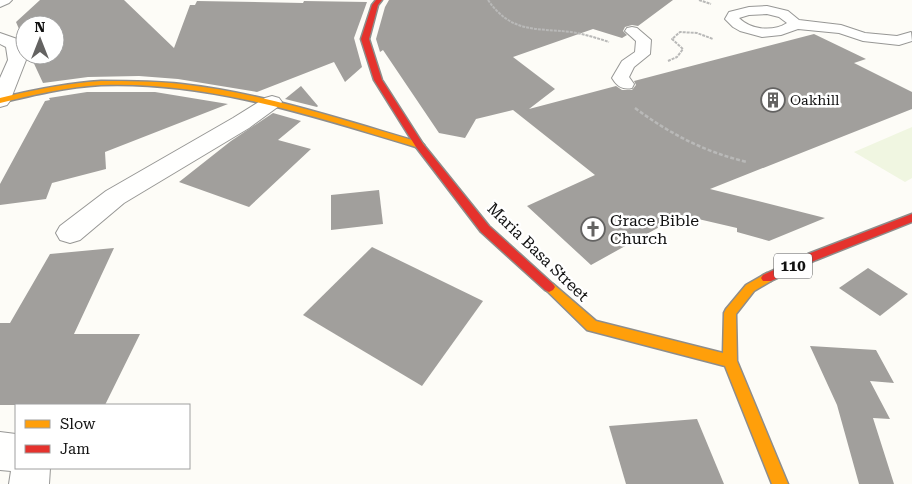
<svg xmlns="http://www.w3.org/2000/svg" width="912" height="484" font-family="'Roboto Serif',serif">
<rect width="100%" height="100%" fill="#fdfcf7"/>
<!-- pitch -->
<polygon fill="#f0f6e1" points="912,127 912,178 905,182 854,152"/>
<!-- building -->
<g fill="#a19f9c">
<polygon points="40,0 124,0 174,48 190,5 195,5 197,1 303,3 304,1 367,2 354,38 362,67 345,82 334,62 257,92 178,79 139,76 88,77 43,83 30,55 55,55 55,25 25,25 25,43 16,22"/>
<polygon points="389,0 673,0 638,26 632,25 625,27 623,31 627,35 622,38 593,29 513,57 555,89 529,109 616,86 622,90 632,90 636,85 634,81 814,34 866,59 854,63 912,92 912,109 710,189 825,218 769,241 737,232 737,228 681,215 591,265 527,206 595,175 513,110 476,119 465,138 439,133 383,50 380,52 376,39 385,7"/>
<polygon points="301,86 318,106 317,107 285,99"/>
<polygon points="87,92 155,92 228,104 105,152 106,169 52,183 46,199 0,205 0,184 45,101 50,100 49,98"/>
<polygon points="273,113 301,121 278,140 311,149 249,207 179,182 231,141"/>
<polygon points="379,190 383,224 331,230 331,195"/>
<polygon points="372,247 483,301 422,386 303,315"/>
<polygon points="114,248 74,334 140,334 105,405 0,405 0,323 10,323 50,254"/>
<polygon points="868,268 908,294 880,316 839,288"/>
<polygon points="810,346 876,350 894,383 870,381 890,419 873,418 894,484 859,484 837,405"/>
<polygon points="697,419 724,484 626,484 609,426"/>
</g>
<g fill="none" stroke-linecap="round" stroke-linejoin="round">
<!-- lane casing -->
<g stroke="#979795" stroke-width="2">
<g id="lane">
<path d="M767 6 788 11 799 20 841 25 865 33 897 36 911 32 912 41 899 45 863 41 839 33 798 29 781 35 762 37 740 31 733 27 725 19 729 12 749 7ZM767 14 779 17 787 23C773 32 751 30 739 18L749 15Z"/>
<path d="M632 27 637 28 651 40 650 54 634 67 629 77 634 84 632 88C622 90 617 86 612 78L622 61 635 52 636 41 625 31 627 28Z"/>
</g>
</g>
<!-- street casing -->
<g stroke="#979795" stroke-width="2">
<g id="street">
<polygon points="0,0 12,0 9,3 0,7"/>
<polygon points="0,33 20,40 26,60 10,101 7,105 0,107 0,78 8,60 6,47 0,44"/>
<polygon points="272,96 279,98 282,102 279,106 249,128 124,203 80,240 70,243 60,240 56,233 60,226 106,191 233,118 265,98"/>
<polygon points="0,432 16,434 16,468 50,468 49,484 9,484 11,471 0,470"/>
</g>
</g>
<!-- slow casing -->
<g stroke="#8e8d8b" stroke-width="3">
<g id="slow">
<path d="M101 81C128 81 154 81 181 84 263 93 343 120 422 143L424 145 419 148 416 147C313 116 209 81 101 85 66 87 33 95 0 103V98C33 90 67 83 101 81Z"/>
<polygon points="767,273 771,275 773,278 771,281 754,291 736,314 737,361 788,484 772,484 725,366 587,330 543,287 545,284 549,282 553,284 596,321 723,353 724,313 726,309 746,285"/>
</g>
</g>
<!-- jam casing -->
<g stroke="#8e8d8b" stroke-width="3">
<g id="jam">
<polygon points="376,0 382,0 378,5 369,39 382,80 423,144 489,226 553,284 555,287 553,290 549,292 545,290 481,232 416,147 374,80 361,39 372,5"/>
<polygon points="912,214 912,222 816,260 771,281 763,281 761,278 763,275 808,254"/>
</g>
</g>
<!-- path-far1 -->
<g stroke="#b9b9b8" stroke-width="2" stroke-dasharray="3 1" stroke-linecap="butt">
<path d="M488 0C511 33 535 28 571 32 584 34 597 38 609 42"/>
<polyline points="699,0 711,4"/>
<polyline points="668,61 677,57 683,49 672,39 680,32 697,33 713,39"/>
</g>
<!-- path -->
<path stroke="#b9b9b8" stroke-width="2.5" stroke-dasharray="4 2" stroke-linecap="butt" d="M635 108C670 134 705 152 747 162"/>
<!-- lane -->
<use href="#lane" fill="#fffffe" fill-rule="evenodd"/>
<!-- street -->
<use href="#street" fill="#fffffe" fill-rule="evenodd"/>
<!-- slow -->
<use href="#slow" fill="#ff9f0a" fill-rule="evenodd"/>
<!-- jam -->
<use href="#jam" fill="#e5322d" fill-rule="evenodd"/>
</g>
<!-- icons -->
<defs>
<g id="building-ring" transform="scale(1.25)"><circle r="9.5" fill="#fff" stroke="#646362" stroke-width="1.5"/><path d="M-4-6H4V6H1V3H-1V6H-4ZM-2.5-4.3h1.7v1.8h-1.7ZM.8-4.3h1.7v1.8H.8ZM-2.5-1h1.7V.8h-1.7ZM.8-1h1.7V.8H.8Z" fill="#646362"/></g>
<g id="church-ring" transform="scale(1.25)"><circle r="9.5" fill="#fff" stroke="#646362" stroke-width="1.5"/><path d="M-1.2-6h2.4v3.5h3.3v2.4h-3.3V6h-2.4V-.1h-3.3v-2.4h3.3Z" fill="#646362"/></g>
</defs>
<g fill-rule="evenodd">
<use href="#building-ring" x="773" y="100"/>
<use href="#church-ring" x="593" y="229"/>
</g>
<g text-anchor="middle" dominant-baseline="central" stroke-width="5" stroke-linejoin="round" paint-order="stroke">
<!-- far-poi labels -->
<g font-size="14" fill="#111" stroke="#fff" text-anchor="start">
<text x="790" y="100">Oakhill</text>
</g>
<!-- shield labels -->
<rect fill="#fff" stroke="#585858" stroke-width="1" x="774" y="253.5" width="38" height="25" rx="4"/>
<g font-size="15" font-weight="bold" fill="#111">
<text x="793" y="266">110</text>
</g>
<!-- poi labels -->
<g font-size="16" fill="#111" stroke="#fff" text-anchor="start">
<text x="610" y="220">Grace Bible<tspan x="610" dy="18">Church</tspan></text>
</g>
<!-- street labels -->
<g font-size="16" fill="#111" stroke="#fff">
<text transform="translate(538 252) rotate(44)">Maria Basa Street</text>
</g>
</g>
<!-- legend -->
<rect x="15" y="404" width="175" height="65" fill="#ffffff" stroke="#a0a0a0"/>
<rect x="25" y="420" width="25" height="8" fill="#ff9f0a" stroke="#a0a0a0"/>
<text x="60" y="429" font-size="15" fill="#111111">Slow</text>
<rect x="25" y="445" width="25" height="8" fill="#e5322d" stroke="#a0a0a0"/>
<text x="60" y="454" font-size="15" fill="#111111">Jam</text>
<!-- north arrow -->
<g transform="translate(40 40)"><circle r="24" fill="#ffffff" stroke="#a0a0a0"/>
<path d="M0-4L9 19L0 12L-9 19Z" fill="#646362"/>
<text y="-8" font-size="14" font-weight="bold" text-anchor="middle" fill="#111111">N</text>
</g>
</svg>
